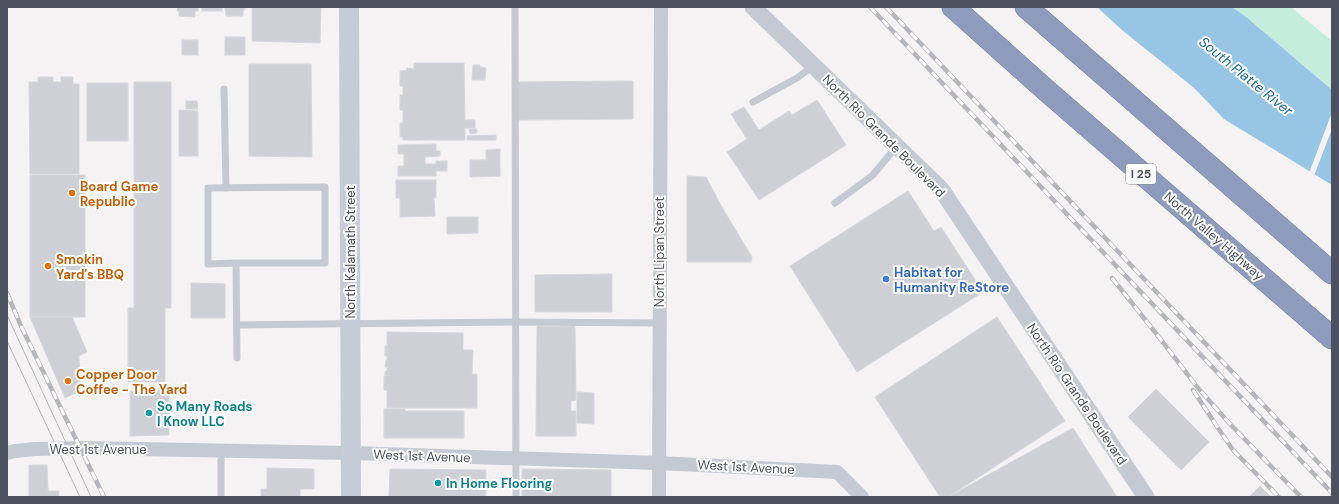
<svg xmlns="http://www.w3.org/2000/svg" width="1339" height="504" font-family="'DM Sans',sans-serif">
<rect width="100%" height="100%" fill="#f4f2f2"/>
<!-- green -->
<polygon fill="#c5eddd" points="1232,7 1291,7 1332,41 1332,90 1245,16"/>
<!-- water -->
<polygon fill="#96c5e6" points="1097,7 1232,7 1245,16 1332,90 1332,185 1224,119 1193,87 1122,30"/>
<!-- pier -->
<polygon fill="#f4f2f2" points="1332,112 1332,129 1314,176 1309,173"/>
<!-- building -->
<g fill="#cfd0d6" stroke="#d6d7dc">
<polygon points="178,7 198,7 198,11 195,11 195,17 179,16 179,11 177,11"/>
<rect x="202" y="7" width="20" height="4"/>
<polygon points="225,7 245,7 245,10 243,10 243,16 226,16"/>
<polygon points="252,7 321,7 320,43 252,41"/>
<rect x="225" y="37" width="20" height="18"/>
<rect x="182" y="40" width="16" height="15"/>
<polygon points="414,63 464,63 465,120 475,120 475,128 465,128 465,140 403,140 403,137 400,137 400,123 403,123 403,110 400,110 400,95 403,95 403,86 400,86 400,71 407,70 407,68 414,69"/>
<polygon points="249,64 311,64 312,157 249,156"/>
<polygon points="473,65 480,65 480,67 486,68 485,80 472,80"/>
<polygon points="38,77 53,77 53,82 61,82 61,77 73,77 73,84 79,84 79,174 30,174 29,82 38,82"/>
<polygon points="633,81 633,119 517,120 516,82"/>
<polygon points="134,82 171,82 171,308 165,308 165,382 128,382 128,308 134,308"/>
<rect x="87" y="83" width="41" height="58"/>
<polygon points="817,100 846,145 759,200 727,152 747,139 731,114 744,107 759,130 789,111 792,115"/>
<polygon points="186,101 197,101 198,109 186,109"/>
<polygon points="179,110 198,111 198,156 179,156"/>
<polygon points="469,129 477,129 477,133 470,134"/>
<polygon points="496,135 496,140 467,140 467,136"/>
<polygon points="436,144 436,151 440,151 440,156 425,157 425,164 436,164 436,161 447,161 447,171 436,171 436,176 398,176 398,166 404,166 404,154 398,154 398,145"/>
<polygon points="500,149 500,176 470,177 470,160 486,160 486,150"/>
<rect x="30" y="175" width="55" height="142"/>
<polygon points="687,176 706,177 723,209 752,257 751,262 687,262"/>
<polygon points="396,180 436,180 436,198 434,198 435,216 400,217 400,198 396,198"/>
<polygon points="908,191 934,231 941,227 983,292 857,372 790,266"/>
<polygon points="447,217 478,217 478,233 447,234"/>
<polygon points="612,274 612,312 535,312 535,275"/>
<polygon points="191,283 225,284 225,318 191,318"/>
<polygon points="30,317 72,317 87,352 79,356 80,391 65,398"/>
<polygon points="997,317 1065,421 948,497 940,497 875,397"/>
<polygon points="537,326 575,326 576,400 571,401 571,411 576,411 576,436 536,436"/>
<polygon points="387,332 463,333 463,350 473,350 472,374 477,374 477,408 387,408 387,390 384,390 384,376 387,376 387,375 385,375 385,371 387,371 387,367 385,367 386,360 387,360 387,356 385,356 385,346 387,346"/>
<polygon points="1156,389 1209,442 1181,470 1128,417"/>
<polygon points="169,390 169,435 130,436 130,391"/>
<polygon points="577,392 594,393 594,424 577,423"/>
<polygon points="384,409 405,409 405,411 464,411 464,438 384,438"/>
<polygon points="1073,428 1117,497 948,497"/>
<polygon points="29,465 47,465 48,491 59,491 59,497 29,497"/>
<polygon points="267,468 314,469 314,489 300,489 300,497 261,497 261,489 267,489"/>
<polygon points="390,469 486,470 486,497 389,497"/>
<polygon points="522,469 611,470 611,497 522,497"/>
<polygon points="1260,486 1271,497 1249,497"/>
</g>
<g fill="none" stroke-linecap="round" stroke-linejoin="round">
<!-- motorway casing -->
<g stroke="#7986a7" stroke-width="23">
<g id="motorway">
<polyline points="953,7 1047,91 1332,338"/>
<polyline points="1026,7 1332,273"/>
</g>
</g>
<!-- service -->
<g stroke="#c4c9d2" stroke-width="7">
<polyline points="515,7 516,497"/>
<polyline points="224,89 226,188"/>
<polyline points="753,102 797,78 813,66"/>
<polyline points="835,203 873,175 896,147"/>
<polyline points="236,263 325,263 325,187 208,188 208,264 236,263 237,358"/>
<polyline points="237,325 516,322 659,323"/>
<polyline points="221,497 221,451"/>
</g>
<!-- minor -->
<g stroke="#c4c9d2" stroke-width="14">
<polyline points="7,453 15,451 35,449 85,448 351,453 658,463 837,472 862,497"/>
<polyline points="659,497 661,7"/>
</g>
<!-- tertiary -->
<polyline stroke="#c4c9d2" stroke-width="17" points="753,7 941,189 1146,497"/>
<!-- secondary -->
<polyline stroke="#c6cbd8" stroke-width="20" points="349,7 351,497"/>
<!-- motorway -->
<use href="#motorway" stroke="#8e9bbc" stroke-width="22"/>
<!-- tram -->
<g stroke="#b5b6bb" stroke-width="1">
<polyline points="7,315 91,497"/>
<polyline points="7,341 80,497"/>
</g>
<!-- rail casing -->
<g stroke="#b5b6bb" stroke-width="4.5">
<g id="rail">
<polyline points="870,7 1332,493"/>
<polyline points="886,7 1332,477"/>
<polyline points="1112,278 1155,332 1198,388 1230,424 1301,497"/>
<polyline points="7,293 21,326 104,497"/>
<polyline points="1193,390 1216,425 1233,450 1279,497"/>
</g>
</g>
<!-- rail -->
<use href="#rail" stroke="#fff" stroke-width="3" stroke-dasharray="9" stroke-linecap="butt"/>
</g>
<!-- markers -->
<g fill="#e8710a" stroke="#fff" stroke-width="1.5">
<circle cx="72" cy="193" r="4"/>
<circle cx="48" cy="266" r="4"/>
<circle cx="68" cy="381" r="4"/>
</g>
<circle fill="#3f7fe0" stroke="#fff" stroke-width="1.5" cx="886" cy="279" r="4"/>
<g fill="#0f9aa8" stroke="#fff" stroke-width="1.5">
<circle cx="149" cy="413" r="4"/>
<circle cx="438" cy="483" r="4"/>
</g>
<g text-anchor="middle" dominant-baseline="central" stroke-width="4" stroke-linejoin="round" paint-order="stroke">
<!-- shield labels -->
<rect fill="#fff" stroke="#81858e" stroke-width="1" x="1126" y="164" width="30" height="20" rx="3"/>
<g font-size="12" font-weight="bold" fill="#4b515e">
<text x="1141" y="174">I 25</text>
</g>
<!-- street labels -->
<g font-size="13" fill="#4b515e" stroke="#fff">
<text transform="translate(884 136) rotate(45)">North Rio Grande Boulevard</text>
<text transform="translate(1214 236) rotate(41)">North Valley Highway</text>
<text transform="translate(350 252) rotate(-90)">North Kalamath Street</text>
<text transform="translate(659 252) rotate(-90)">North Lipan Street</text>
<text transform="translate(1077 394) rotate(56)">North Rio Grande Boulevard</text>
<text x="98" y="449">West 1st Avenue</text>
<text transform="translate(422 456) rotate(2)">West 1st Avenue</text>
<text transform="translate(746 467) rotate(3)">West 1st Avenue</text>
</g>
<!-- food labels -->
<g font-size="13" font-weight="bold" fill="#c56008" stroke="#fff" text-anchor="start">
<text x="80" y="186">Board Game<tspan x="80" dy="15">Republic</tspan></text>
<text x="56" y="259">Smokin<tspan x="56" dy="15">Yard's BBQ</tspan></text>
<text x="76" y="374">Copper Door<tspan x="76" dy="15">Coffee - The Yard</tspan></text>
</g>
<!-- shop labels -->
<g font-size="13" font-weight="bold" fill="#366cbe" stroke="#fff" text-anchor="start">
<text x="894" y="272">Habitat for<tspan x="894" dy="15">Humanity ReStore</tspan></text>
</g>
<!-- culture labels -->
<g font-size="13" font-weight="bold" fill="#0d838f" stroke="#fff" text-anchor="start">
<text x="157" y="406">So Many Roads<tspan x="157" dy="15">I Know LLC</tspan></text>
<text x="446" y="483">In Home Flooring</text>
</g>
<!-- water labels -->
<g font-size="14" font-style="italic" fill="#196aa3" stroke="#fff">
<text transform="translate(1246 76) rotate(39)">South Platte River</text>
</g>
</g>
<!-- border -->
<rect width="1339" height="504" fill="none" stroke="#4b515e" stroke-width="16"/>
</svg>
